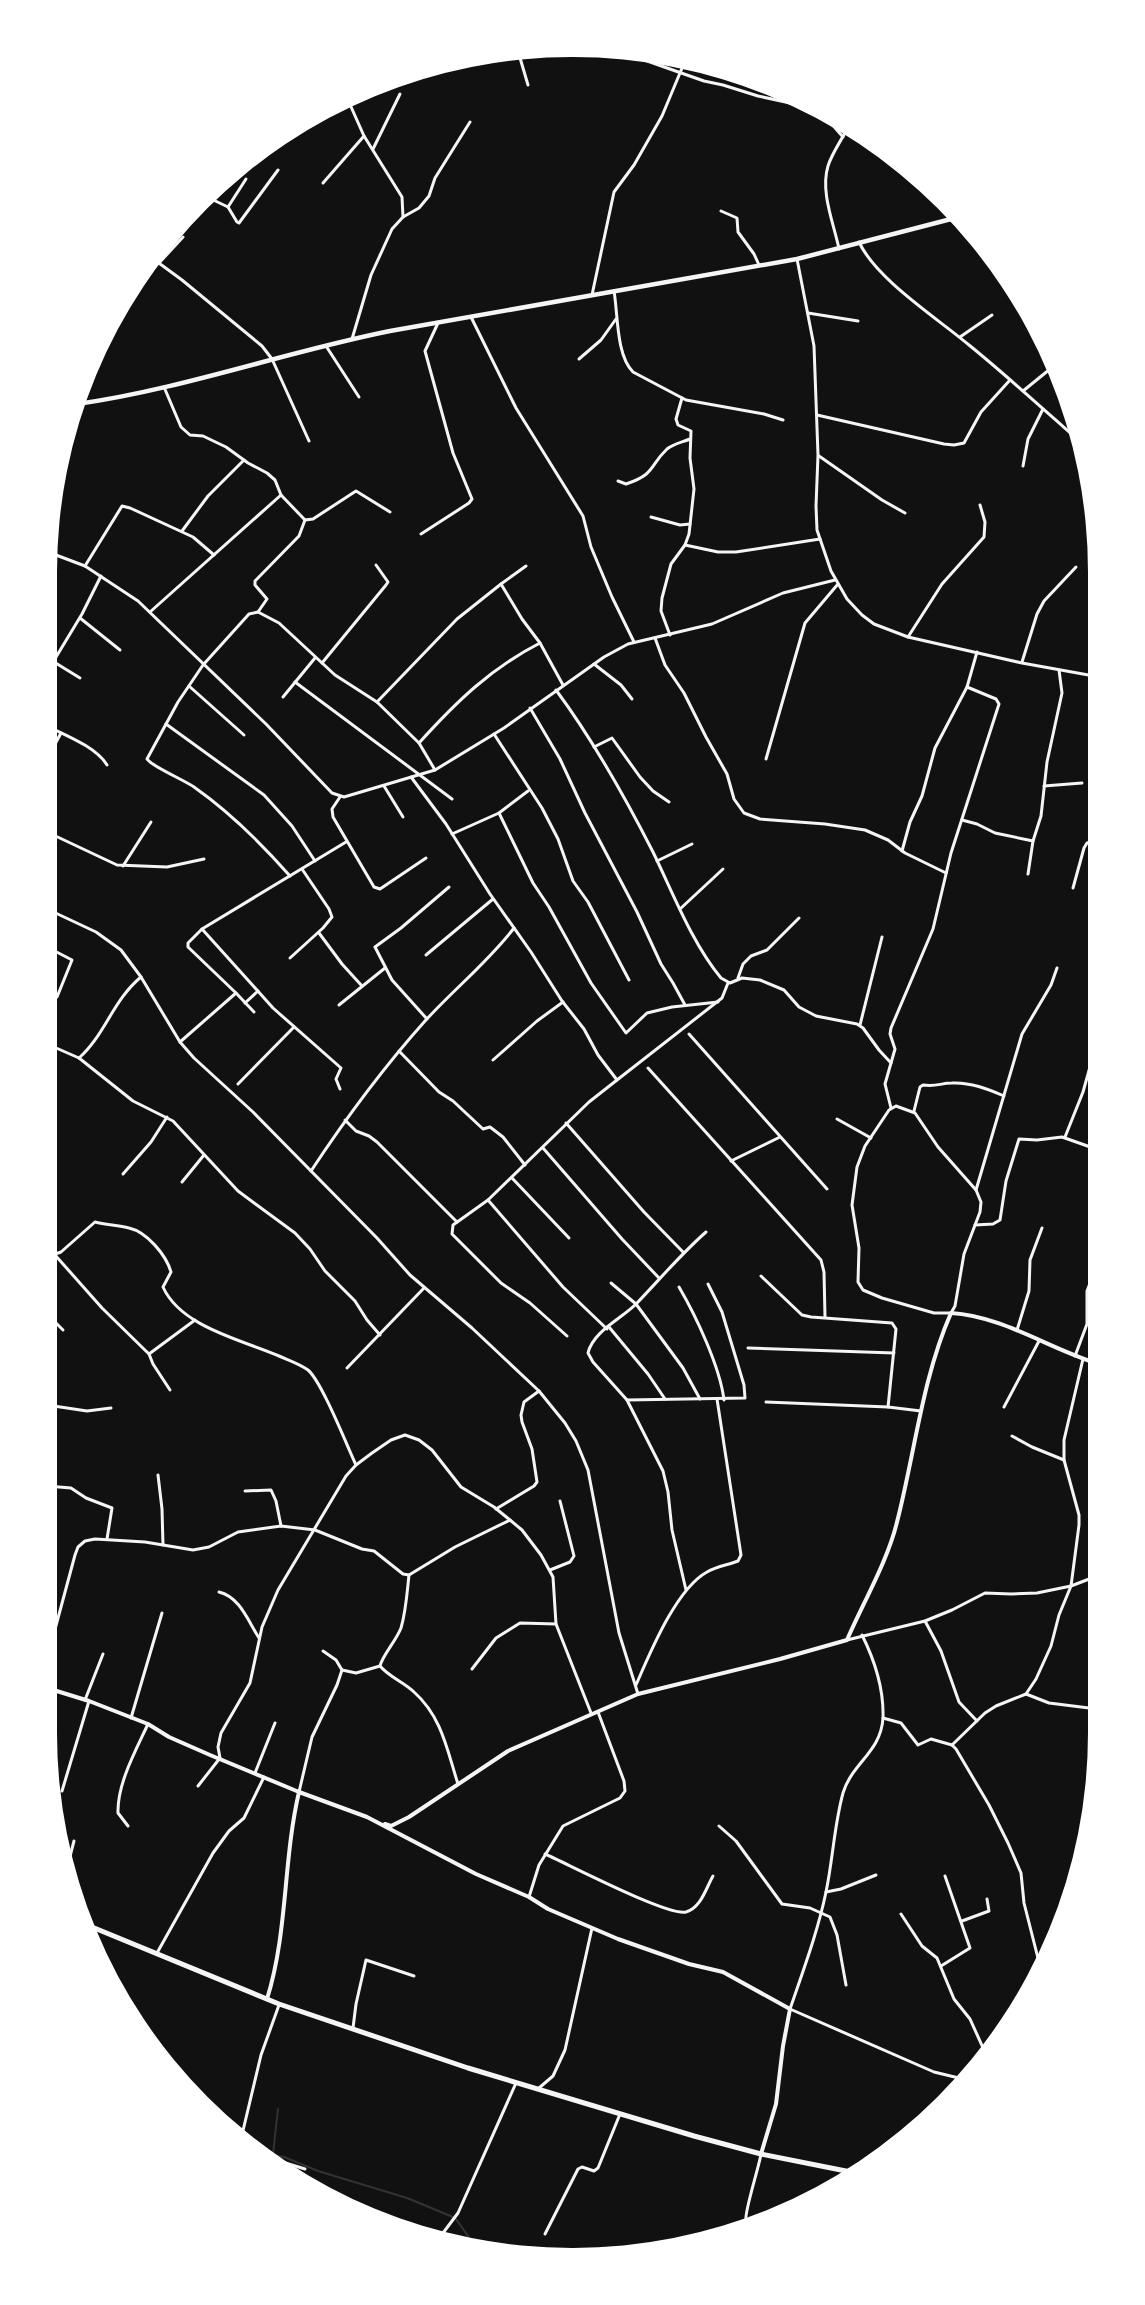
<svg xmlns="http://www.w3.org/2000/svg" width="1145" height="2305" font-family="Cabin,sans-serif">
<rect width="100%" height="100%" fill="#111"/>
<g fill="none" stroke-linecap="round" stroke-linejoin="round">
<!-- stream -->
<g stroke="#333" stroke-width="2">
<polyline points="260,2153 284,2157 318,2171 407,2198 453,2217"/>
<polyline points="273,2154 278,2109"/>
<polyline points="456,2219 477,2249"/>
</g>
<!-- minor -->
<g stroke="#f5f5f5" stroke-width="3">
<polyline points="518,51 528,85"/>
<polyline points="607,51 633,56 704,81 723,85 758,96 790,103 818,113 830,122 843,137"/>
<polyline points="499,52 519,53"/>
<polyline points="348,100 364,136 402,197 403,217"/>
<polyline points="373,149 400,94"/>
<polyline points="323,183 364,136"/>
<polyline points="207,197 228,207 237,222 239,223 278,170"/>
<polyline points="228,207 246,179"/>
<polyline points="721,211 737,218 738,232 754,254 759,265"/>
<path d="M859 242C876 279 937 318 969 345 1006 375 1041 407 1077 439"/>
<path d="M839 249C834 224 820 192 828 166 832 153 841 141 847 129"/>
<polyline points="152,258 182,280 262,346 272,359 309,441"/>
<polyline points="797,259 814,346 818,455 816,506 817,530 831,571 847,599 862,615 874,624 908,637 1022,663 1094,676"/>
<polyline points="159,263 183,237"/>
<path d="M614 291C618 314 616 355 633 372L686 400 764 414 783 420"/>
<polyline points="592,295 614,192 634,165 662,116 685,61"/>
<polyline points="808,313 858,321"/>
<polyline points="471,317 516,408 583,516 591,547 612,597 634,642"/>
<polyline points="960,337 992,315"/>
<polyline points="352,339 371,275 392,229 403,217 419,208 429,196 435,178 470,122"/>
<polyline points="326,346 359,397"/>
<polyline points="579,359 601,340 616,319"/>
<polyline points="164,387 181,427 190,435 203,436 226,447 248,463 267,473 275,480 281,495"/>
<polyline points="1023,391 1055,365"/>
<polyline points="817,415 944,444 954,445 964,443 981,412 1010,380"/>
<polyline points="819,456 882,500 905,513"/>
<polyline points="1023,466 1028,439 1043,409"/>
<path d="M618 481 626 484C656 474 649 466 667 449 673 444 683 442 690 439"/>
<polyline points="651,517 680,525 690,524"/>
<polyline points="305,520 313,519 356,491 390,512"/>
<polyline points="182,531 208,496 244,460"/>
<polyline points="421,534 469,503 472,499 453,453 425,351 438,323"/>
<polyline points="685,545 718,552 736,552 820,539"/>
<polyline points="48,552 85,566 138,601 266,724 332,793 344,797 435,770 504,728 604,657 628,644 712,624 783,593 835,580"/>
<polyline points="85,566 122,506 130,508 193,537 214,555"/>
<polyline points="501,584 526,566"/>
<polyline points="150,612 281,495 305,520"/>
<polyline points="258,612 267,599 255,585 255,581 299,536 305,520"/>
<polyline points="80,618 120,650"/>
<polyline points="670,635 661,611 662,598 671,564 685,545 689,534 694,489 690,458 691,431 678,425 676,419 682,398"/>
<polyline points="908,637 942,584 984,537 985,522 980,505"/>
<polyline points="655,638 665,665 684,693 706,737 727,774 734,799 744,813 760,819 825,824 865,830 888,840 905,853 946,873"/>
<polyline points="54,662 80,678"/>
<polyline points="1022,662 1037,614 1044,601 1076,567"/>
<polyline points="322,663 386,585 388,582 376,565"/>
<polyline points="594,664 621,685 632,699"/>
<polyline points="47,672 82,614 101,576"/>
<polyline points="295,682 452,799"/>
<polyline points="189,686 244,735"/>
<path d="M556 690C593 740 625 797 653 852 673 893 692 943 721 978L730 983 742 978 760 980 784 990 799 1007 816 1016 857 1024 863 1028 879 1050 891 1063"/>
<polyline points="283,697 315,658"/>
<polyline points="377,702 457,619 501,584 522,619 540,643 563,685"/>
<polyline points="530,708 560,759 585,813 637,912 661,964 673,983 685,1005"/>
<polyline points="166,724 264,795 292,826 315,861"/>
<path d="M47 726C67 736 96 747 107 765"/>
<polyline points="494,734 542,808 558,839 573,881 588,902 629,980"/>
<path d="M419 743C456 702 491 668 540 643"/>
<polyline points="594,747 612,738 640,777 653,791 669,802"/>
<polyline points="47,759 61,733"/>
<polyline points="766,759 805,623 838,584"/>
<polyline points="411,777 446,824 490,894 531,952 562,1001 584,1029 598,1055 617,1080 589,1102 488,1200 563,1287 607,1329"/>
<polyline points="384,786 403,817"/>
<polyline points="1044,786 1082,783"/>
<polyline points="340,797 332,809 333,817 374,887 380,889 426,858"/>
<polyline points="499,813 533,883 549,907 591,983 626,1033 647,1013 672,1007 718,1002"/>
<polyline points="962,820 977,824 995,833 1033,841"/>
<polyline points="47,832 117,865 167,867 204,859"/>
<polyline points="452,834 499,813 528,791"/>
<polyline points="902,851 910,822 922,796 935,748 967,687 977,652"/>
<polyline points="657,861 692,844"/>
<polyline points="123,866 151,822"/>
<polyline points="1028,874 1033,841 1041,816 1047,762 1062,693 1059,670"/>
<path d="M290 876C261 843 231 813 194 787 184 780 151 766 147 759L178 702 203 665 249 614 258 612 279 623 335 675 377 702 419 743 435 770"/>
<polyline points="1073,888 1084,848 1087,843 1095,841"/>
<polyline points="47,909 96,932 121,950 141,977 180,1042 194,1058 253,1112 377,1238 410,1275 472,1328 539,1391 565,1423 576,1441 588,1470 619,1633 638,1694"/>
<polyline points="680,909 723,869"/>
<polyline points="202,929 273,1008 341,1068 336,1079 340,1089"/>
<polyline points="319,933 342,964 362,986"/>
<polyline points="47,947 72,960 57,997"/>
<polyline points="426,955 493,899"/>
<polyline points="290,958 323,928 332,917 329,909 302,869"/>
<polyline points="738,978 743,964 751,956 767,950 799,918"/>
<polyline points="236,993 254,1012"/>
<polyline points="245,1003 258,991"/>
<polyline points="339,1005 385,968"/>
<polyline points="427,1019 392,980 375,947 401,928 449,887"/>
<polyline points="860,1025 882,937"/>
<polyline points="689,1034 827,1189"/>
<polyline points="180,1042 236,993 188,947 188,943 202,929 346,842"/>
<polyline points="47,1044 79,1058 133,1101 173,1121 238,1191 295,1233 310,1249 325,1271 355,1301 367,1320 380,1335"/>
<polyline points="399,1051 439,1092 453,1101 483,1129 490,1127 503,1137 525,1165"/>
<path d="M79 1058C105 1035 113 1000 141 977"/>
<polyline points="493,1060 537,1021 563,1002"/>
<polyline points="648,1068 821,1260 824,1272 825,1317"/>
<polyline points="617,1080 722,998 728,983"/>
<polyline points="238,1084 294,1027"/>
<polygon points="896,1106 915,1113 938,1147 976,1190 981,1202 980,1212 964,1254 955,1306 951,1313 934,1313 882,1298 863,1290 858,1282 859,1248 852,1205 857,1167 865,1146 889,1110"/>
<polyline points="891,1108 885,1084 895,1049 890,1034 891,1028 933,929 951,853 999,704 996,699 967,687"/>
<path d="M914 1111 920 1087 923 1085C937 1087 940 1083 952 1083 970 1082 988 1089 1004 1096"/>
<polyline points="837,1119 871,1138"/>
<polyline points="345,1120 356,1131 369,1136 377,1142 457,1222"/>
<polyline points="566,1123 644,1212 683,1252"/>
<polyline points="1065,1137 1083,1092 1095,1049"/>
<polyline points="543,1148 622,1239 659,1278"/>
<polyline points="731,1161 780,1137"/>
<path d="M311 1171C346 1118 383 1068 425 1021 454 989 488 962 514 928"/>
<polyline points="123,1174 151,1142 167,1117"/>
<polyline points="512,1178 569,1238"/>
<polyline points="182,1182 204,1155"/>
<polyline points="976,1190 1022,1034 1051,985 1057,968"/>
<polyline points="488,1200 453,1225 452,1234 501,1283 530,1303 567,1336"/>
<polyline points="975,1225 993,1224 1000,1220 1006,1181 1019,1139 1037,1140 1062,1137 1096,1149"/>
<polyline points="55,1255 102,1308 149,1354 153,1364 170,1390"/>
<path d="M47 1257 61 1252 95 1222C106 1225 118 1225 129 1228 147 1232 166 1255 171 1272L163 1287C181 1327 242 1340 279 1356 288 1360 300 1364 308 1370 322 1382 347 1446 356 1465"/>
<polyline points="761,1276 802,1315 811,1317 892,1323 896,1329 888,1407"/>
<polyline points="611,1283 636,1304 683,1368 700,1399"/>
<path d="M679 1287C696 1316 720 1367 724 1400"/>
<polyline points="47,1314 63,1330"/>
<polyline points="609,1327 648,1374 665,1399"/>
<polyline points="1017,1330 1029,1291 1030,1260 1042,1228"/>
<polyline points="748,1348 894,1353"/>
<polyline points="149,1354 195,1320"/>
<polyline points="1075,1356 1087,1324 1087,1291 1096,1268"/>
<polyline points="347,1368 424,1288"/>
<polyline points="627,1400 745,1398 744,1385 722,1312 708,1284"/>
<polyline points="766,1402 888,1407 921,1411"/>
<polyline points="47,1405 87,1411 111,1408"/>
<polyline points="1004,1407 1039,1341"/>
<polyline points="1012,1436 1032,1447 1064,1460"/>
<polyline points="158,1475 162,1509 163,1545"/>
<polyline points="47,1486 71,1488 86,1498 112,1508 107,1539"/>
<polyline points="245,1491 271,1490 276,1501 281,1526"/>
<polyline points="496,1509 534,1486 537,1482 532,1449 522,1422 521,1415 524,1402 539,1391"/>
<polyline points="550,1570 570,1562 574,1556 560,1501"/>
<path d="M409 1575C407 1593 406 1611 401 1628 396 1641 382 1656 380 1666 389 1677 404 1682 414 1692 442 1717 447 1750 458 1784"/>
<path d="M686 1590 672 1530 668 1492 663 1471 627 1400 593 1362 588 1353C593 1331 623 1318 637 1303 660 1279 681 1254 706 1232"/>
<path d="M219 1592C240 1597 248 1621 259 1638"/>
<polyline points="925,1621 941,1651 959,1702 977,1721"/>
<path d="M862 1635C875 1661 884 1688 883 1718 881 1752 852 1763 843 1793 834 1826 833 1859 826 1892 818 1931 803 1971 790 2009L934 2072 963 2079"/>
<polyline points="847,1640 925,1621 952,1610 985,1593 1011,1594 1037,1593 1071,1586 1097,1576"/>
<polyline points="47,1659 75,1555 78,1547 85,1541 95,1539 145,1542 193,1550 209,1547 238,1532 281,1526 315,1530 362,1549 374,1551 403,1574 409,1575 455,1547 510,1520"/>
<polyline points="472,1669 496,1638 520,1623 556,1624"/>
<polyline points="342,1670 356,1673 380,1666"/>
<path d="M636 1685C650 1653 676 1589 707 1572 717 1566 728 1565 738 1561L741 1555 717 1399"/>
<polyline points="1026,1694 1049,1703 1097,1709"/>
<polyline points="85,1700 103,1654"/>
<polyline points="131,1718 162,1613"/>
<polyline points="883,1718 901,1723 918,1745 931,1739 952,1745 956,1749 989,1805 1008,1843 1021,1873 1024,1903 1041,1970"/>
<polyline points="952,1745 985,1713 996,1706 1026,1694 1036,1679 1051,1646 1059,1615 1071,1586 1079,1525 1079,1515 1064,1460 1064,1440 1083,1359"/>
<polyline points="255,1773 275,1723"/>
<polyline points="198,1786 220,1758 218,1747 221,1733 250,1683 262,1627 278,1590 346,1476 356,1465 372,1453 391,1440 405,1435 419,1440 432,1450 461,1487 494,1507 510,1520 522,1530 541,1555 553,1577 556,1624 591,1713"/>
<polyline points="62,1791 89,1701"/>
<polyline points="299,1792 312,1737 337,1685 342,1670 336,1660 323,1651"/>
<path d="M128 1826 118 1813C117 1784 136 1750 148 1724"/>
<polyline points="719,1826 736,1841 782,1904 810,1908 830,1917 837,1935 846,1985"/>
<path d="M545 1854C568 1864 667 1916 686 1912 701 1908 706 1888 713 1876"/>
<polyline points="68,1864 74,1841"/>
<polyline points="826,1892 841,1889 876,1875"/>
<polyline points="529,1897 539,1865 563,1826 620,1798 625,1791 624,1781 598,1712"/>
<polyline points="901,1914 922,1946 937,1958 954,1999 970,2019 984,2050"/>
<polyline points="962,1921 989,1911 987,1899"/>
<polyline points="92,1935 94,1929"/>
<polyline points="157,1953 213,1853 229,1831 244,1818 264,1777"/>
<polyline points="941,1966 970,1948 945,1876"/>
<polyline points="353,2028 356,2004 366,1960 414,1976"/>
<polyline points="539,2088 553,2076 565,2050 592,1928"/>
<polyline points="241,2139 261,2055 279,2005"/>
<polyline points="266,2157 305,2169"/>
<path d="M750 2221 746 2220C744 2213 759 2167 761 2154"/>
<polyline points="545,2234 578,2169 582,2167 594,2171 598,2168 620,2114"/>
<polyline points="440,2237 458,2213 516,2083"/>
</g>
<!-- tertiary -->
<g stroke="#f5f5f5" stroke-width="4">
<polyline points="47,1688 89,1701 148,1724 169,1737 210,1755 299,1792 367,1817 476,1874 529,1897 548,1909 618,1939 689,1964 723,1972 790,2009 783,2046 776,2104 761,2154"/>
<path d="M385 1824 391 1826 409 1817 508 1751 638 1694 780 1659 847 1640C863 1603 888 1560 897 1522 915 1452 922 1379 951 1313 1002 1316 1048 1348 1096 1363"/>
<path d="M267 1999C288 1932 283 1860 299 1792"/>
</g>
<!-- secondary -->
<path stroke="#f5f5f5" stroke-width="4.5" d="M77 404C183 389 285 352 390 331L797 259 955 218"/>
<!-- primary -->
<polyline stroke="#f5f5f5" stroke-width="5" points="87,1925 279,2004 468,2068 694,2136 761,2154 851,2172"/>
</g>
<!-- crop -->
<path d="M0 0H1145V2305H0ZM572 57H573A515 515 0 0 1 1088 572V1733A515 515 0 0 1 573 2248H572A515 515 0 0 1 57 1733V572A515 515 0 0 1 572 57Z" fill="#fff" fill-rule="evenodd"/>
</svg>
